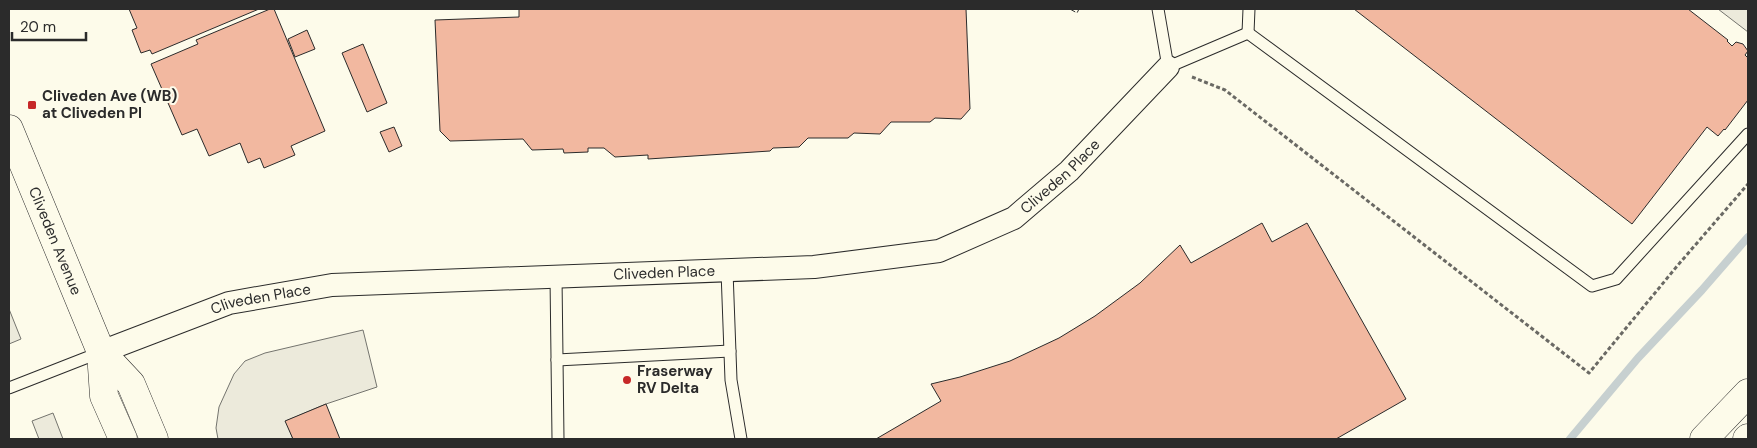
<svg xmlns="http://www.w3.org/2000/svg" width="1757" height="448" font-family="'DM Sans',sans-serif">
<rect width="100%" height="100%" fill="#fdfbea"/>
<!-- parking -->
<g fill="#eceadb" stroke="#74746e">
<polygon points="1718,9 1748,9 1748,32"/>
<polygon points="9,309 21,339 9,344"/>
<polygon points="363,330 377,387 326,404 286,421 293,439 218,439 216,428 219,407 234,374 245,361 265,353"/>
<polygon points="53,413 63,439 39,439 32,421"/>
</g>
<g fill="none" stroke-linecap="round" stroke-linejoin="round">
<!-- stream -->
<polyline stroke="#c7d0d0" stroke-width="8" points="1570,439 1638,358 1702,290 1748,237"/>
</g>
<!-- building -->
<g fill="#f2b8a0" stroke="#2b2b2b">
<polygon points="129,9 259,9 152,54 150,50 141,53 132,30 137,28"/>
<polygon points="270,9 274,9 325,131 291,146 295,155 264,168 260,158 248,163 240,143 209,156 197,129 182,135 151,64 198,44 196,40"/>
<polygon points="519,9 966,9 970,109 961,119 935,118 930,122 891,122 880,134 854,133 848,138 808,138 799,147 773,148 770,151 648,159 648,155 615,157 604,148 588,148 588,152 564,153 563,149 532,150 523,139 450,141 440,131 435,20 519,17"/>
<polygon points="1354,9 1688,9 1728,40 1727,41 1732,46 1736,42 1743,44 1748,51 1745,55 1748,58 1748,100 1725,130 1724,129 1718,136 1707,127 1632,224"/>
<polygon points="307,30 315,49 295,57 288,39"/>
<polygon points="363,44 387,103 367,112 342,53"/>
<polygon points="394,127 402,146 389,152 380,132"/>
<polygon points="1262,223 1272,242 1307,223 1406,399 1336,439 876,439 941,401 931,384 960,377 1010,361 1059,338 1095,316 1140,283 1180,245 1191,263"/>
<polygon points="326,404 340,439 293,439 285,421"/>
</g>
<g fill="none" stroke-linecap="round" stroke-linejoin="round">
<!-- service casing -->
<g stroke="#2b2b2b" stroke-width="13">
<g id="service">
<polyline points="1158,9 1168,67 1248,33"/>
<polyline points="1248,33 1592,286 1616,279 1748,134"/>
<polyline points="1248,33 1249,9"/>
<polyline points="727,271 731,380 741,439"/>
<polyline points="556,277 558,439"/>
<polyline points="557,360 730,351"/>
<polyline points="9,388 101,352"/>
</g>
</g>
<!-- minor casing -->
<g stroke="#2b2b2b" stroke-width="24">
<g id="minor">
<path id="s1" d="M101 352 229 303 332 285 814 267 939 251 1014 218 1069 171 1168 67"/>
</g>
</g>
<!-- tertiary casing -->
<g stroke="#2b2b2b" stroke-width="29">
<g id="tertiary">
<path id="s2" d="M9 129 101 352 104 396 123 439"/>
<polyline points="101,352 131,384 154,439"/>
</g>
</g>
<!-- motorway casing -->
<g stroke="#2b2b2b" stroke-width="29">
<g id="motorway">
<polyline points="1704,439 1748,393"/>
<polyline points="1747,439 1748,438"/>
</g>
</g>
<!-- path -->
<polyline stroke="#6a6964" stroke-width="3" stroke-dasharray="4 2.5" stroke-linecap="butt" points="1192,77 1225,90 1589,373 1678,265 1748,184"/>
<!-- service -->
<use href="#service" stroke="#fdfbea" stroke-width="11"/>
<!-- minor -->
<use href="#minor" stroke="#fdfbea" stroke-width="22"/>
<!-- tertiary -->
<use href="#tertiary" stroke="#fdfbea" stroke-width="28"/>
<!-- motorway -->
<use href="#motorway" stroke="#fdfbea" stroke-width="28"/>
<!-- fence -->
<polyline stroke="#2b2b2b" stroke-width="1" stroke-dasharray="6 2.5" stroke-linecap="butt" points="1070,9 1077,13 1079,9"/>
</g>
<!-- markers -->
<g fill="#c62828" stroke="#fdfbea" stroke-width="2">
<rect x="27" y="100" width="10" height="10" rx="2.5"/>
<circle cx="627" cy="380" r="5"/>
</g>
<g text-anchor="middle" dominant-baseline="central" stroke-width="4" stroke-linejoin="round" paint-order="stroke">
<!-- poi labels -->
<g font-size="15" font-weight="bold" fill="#2b2b2b" stroke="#fdfbea" text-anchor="start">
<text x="42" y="96">Cliveden Ave (WB)<tspan x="42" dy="17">at Cliveden Pl</tspan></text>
<text x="637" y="371">Fraserway<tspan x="637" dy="17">RV Delta</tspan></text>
</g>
<!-- street labels -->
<g font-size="15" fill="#2b2b2b" stroke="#fdfbea">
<text stroke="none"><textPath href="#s1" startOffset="994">Cliveden Place</textPath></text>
<text stroke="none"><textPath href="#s2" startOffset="121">Cliveden Avenue</textPath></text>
<text stroke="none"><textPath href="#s1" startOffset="574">Cliveden Place</textPath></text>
<text stroke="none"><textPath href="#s1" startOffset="169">Cliveden Place</textPath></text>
</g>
</g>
<!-- border -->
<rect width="1757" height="448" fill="none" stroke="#2b2b2b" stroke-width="20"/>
<!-- scale -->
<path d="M12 32v8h74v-8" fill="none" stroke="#2b2b2b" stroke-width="2.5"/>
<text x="20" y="32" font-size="15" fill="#2b2b2b" stroke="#fdfbea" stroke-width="4" paint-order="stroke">20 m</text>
</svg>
